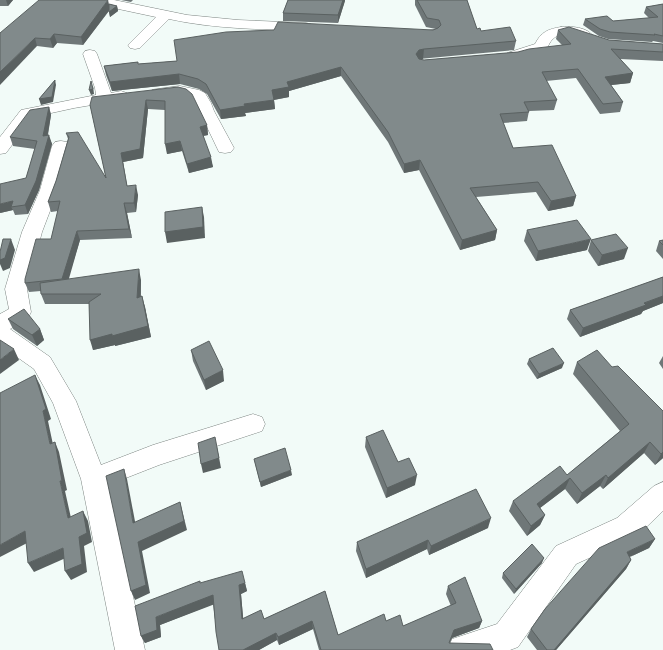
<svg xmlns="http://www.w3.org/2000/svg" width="663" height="650" font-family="Cabin,sans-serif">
<rect width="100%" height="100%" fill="#f2fbf8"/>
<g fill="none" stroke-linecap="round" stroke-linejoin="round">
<!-- minor casing -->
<g stroke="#7d8582" stroke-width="1">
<g id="minor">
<path d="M88 0H114L187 15 238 20 306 23 311 24 313 27 311 30 306 31C260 29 214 29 169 19L140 48 135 49 130 48 128 45 156 17 95 4 90 3Z"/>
<path d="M561 27C571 26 587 27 593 36L591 39C580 42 563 28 553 39 550 41 548 47 546 50L512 60 507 59 505 56 507 53 535 44C541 32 548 29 561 27Z"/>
<polygon points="90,50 95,51 97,54 111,93 121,91 127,93 129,96 127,99 74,108 33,117 6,153 0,154 0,137 21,110 96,95 95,88 83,54 85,51"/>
<path d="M180 86 199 90 205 93 211 103 214 111 234 148 231 152 225 153 219 152 194 100C180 91 167 100 152 96L150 93 152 90Z"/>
<polygon points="61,141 67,142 70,146 58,190 42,232 27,289 31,312 28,318 10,329 50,357 76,401 101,465 153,445 253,414 262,417 265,424 262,431 159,465 108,485 145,650 115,650 81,479 53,403 34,369 0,345 0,314 9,309 5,289 22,232 40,190 52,146 55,142"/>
<polygon points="663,482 663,511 637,536 576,564 518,647 510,650 448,650 452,639 497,624 556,546 617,518 654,486"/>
</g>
</g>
<!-- minor -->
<use href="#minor" fill="#fff" fill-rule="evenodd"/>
</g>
<!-- wall -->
<g fill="#6f7778">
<polygon points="0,0 13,0 8,6 0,6"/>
<polygon points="121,0 133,0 131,2"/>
<polygon points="288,0 345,0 338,23 283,21 283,13"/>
<polygon points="415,0 467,0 477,29 481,31 516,41 514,50 419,59 424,60 518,52 562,45 556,39 558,30 609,40 663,44 663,61 620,59 633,73 630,83 611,85 623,102 620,112 600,114 576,78 546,81 557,100 554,110 529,111 527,121 503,123 513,148 576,196 573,206 548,211 536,192 476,197 497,230 495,240 460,250 419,170 404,173 388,142 341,76 289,91 289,97 274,100 275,109 245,113 246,116 221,119 207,94 199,89 180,84 112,91 106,75 104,66 138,62 138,64 177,61 436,29 426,27 415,5"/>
<polygon points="109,4 117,6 118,11 110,17 109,11 83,45 57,43 53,48 37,46 0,33"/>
<polygon points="663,4 663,43 653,41 652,42 608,39 599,36 583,25 585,19 613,21 649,18 644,13 646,7"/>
<polygon points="178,87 207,125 208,135 203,136 213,167 189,173 182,151 167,154 165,110 148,109 143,158 123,162 127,186 138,195 136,212 127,213 132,238 80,240 68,279 141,280 141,297 145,307 151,337 115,346 115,345 93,350 89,304 45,304 41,294 41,291 29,292 25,283 51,239 58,211 51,212 48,202 56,181 68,139 66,133 106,178 90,105"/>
<polygon points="49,107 51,115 48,135 52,144 39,190 28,214 15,215 13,210 0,213 26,178 35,149 13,146 10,137"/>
<polygon points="527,230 587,250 536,261 524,241"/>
<polygon points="591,240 624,259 598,266 588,251"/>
<polygon points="663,240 663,259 656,251 659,241"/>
<polygon points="663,277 663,303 643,311 641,314 580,337 567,319 570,310"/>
<polygon points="8,319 40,329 44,340 37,346 13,329"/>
<polygon points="191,350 224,381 206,390 193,361"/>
<polygon points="663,356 663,369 659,363"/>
<polygon points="529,359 562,368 537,379 527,364"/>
<polygon points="577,362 612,367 663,411 663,458 655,465 644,453 603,489 600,486 577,504 565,489 540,508 545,515 540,525 527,536 509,511 513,501 567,475 620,431 573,374"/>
<polygon points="366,437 398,462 415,485 386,498 365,447"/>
<polygon points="254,459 292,475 261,487"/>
<polygon points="488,528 429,555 427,549 366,578 356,551 357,542"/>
<polygon points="655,539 649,548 630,557 631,560 626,569 556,650 537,650 527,637 531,629"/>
<polygon points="542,563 514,594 502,578 503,573"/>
<polygon points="201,583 245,583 247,591 241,594 243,618 264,619 325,591 338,635 386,621 403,626 451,606 446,594 448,586 482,621 479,628 452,638 449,643 493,650 319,650 313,629 279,645 277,640 259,650 219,650 213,604 160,625 161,637 145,643 141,636"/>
</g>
<!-- shaded-wall -->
<g fill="#5a6161">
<polygon points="6,0 13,0 8,6"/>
<polygon points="108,0 110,9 83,45 81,37"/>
<polygon points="343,0 345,0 345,1 338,23 338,15"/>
<polygon points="117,6 118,11 110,17 109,12"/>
<polygon points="54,34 57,43 53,48 50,39"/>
<polygon points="35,38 37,46 0,85 0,72"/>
<polygon points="424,49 423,59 418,60 416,54 419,50"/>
<polygon points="341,67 341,76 289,91 289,97 273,100 272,90 287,82"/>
<polygon points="633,73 630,83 602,86 605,77"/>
<polygon points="179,74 180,84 112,91 110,82"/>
<polygon points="55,80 56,85 53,102 41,105 39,99"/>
<polygon points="93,86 94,94 91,95 89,90"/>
<polygon points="146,100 148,109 143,158 123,162 129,196 121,153"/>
<polygon points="274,100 275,109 245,113 246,116 221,119 220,110 244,104"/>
<polygon points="49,107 51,115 46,144 43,136"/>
<polygon points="207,125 208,135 202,136 200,127"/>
<polygon points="49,135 52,144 39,190 28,214 25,205"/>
<polygon points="180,141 182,151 167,154 165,144"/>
<polygon points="211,157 213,167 189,173 187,164"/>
<polygon points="420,160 419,170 404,173 404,164"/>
<polygon points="136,185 138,195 136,212 134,203"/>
<polygon points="576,196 573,206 548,211 551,201"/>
<polygon points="13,201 11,207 13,210 0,213 0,204"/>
<polygon points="124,203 127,213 132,238 129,229"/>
<polygon points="202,207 204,217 205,238 167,243 165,232"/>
<polygon points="497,230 495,240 460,250 462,240"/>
<polygon points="77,231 80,240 66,289 62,279"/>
<polygon points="11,239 15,250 10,268 3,271 0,264 0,260"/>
<polygon points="591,239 587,250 536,261 538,251"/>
<polygon points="628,248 624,259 598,266 602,255"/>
<polygon points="139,269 141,280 140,308 137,298"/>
<polygon points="142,296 145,307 151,337 115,346 115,345 93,350 90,340"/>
<polygon points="663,296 663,303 643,311 641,314 580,337 583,328"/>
<polygon points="40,329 44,340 37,346 32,335"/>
<polygon points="14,349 19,360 0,374 0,360"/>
<polygon points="564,363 562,368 537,379 539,374"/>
<polygon points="223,370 224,381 206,390 204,380"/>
<polygon points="35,375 40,385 51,419 48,421 55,454 50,444"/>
<polygon points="55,442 59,452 67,490 65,491 73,527 68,518 60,481"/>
<polygon points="650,442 644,453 603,489 608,478"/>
<polygon points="217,447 221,468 203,473 201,464"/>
<polygon points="663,452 663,458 655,465 661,454"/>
<polygon points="124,469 127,479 137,532 133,523"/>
<polygon points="291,470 292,475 261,487 260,482"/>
<polygon points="417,475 415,485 386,498 387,488"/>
<polygon points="606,475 600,486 577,504 582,493"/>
<polygon points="570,478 565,489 532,514 537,504"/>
<polygon points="180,502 187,530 142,551 150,593 135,600 131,591 138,542"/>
<polygon points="83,511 88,521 92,542 84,546 87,572 71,580 65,571 79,537"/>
<polygon points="545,515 540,525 527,536 531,526"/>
<polygon points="491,518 488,528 429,555 431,546"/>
<polygon points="25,531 31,541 0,557 0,545"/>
<polygon points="655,539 649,548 621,561 627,552"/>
<polygon points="428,540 427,549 366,578 366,569"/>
<polygon points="63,548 68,557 34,572 28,563"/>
<polygon points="544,558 542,563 514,594 516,589"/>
<polygon points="631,560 626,569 556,650 554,650"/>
<polygon points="245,583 247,591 241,594 244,627 242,619 239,585"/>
<polygon points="213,595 215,604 160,625 161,637 145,643 141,636 156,617"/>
<polygon points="312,621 313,629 279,645 278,637"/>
<polygon points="482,621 479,628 452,638 447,650 454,630"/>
<polygon points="276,633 277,640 259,650 243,650"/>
</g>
<!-- building -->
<g fill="#818a8b" stroke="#5a6161">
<polygon points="39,0 108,0 81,37 54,34 50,39 35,38 0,72 0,33"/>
<polygon points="288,0 343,0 338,15 283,13"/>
<polygon points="417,0 467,0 477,29 480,28 481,31 510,27 516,41 424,49 419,50 416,54 419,59 424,60 518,52 529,49 571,44 558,30 569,27 609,40 663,44 663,52 611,49 633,73 605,77 623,102 603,104 578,69 542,72 557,100 524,102 529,112 500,114 513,148 552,145 576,196 551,201 538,182 470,188 497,230 462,240 420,160 404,164 388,132 341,67 287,82 289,87 272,90 274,100 244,104 245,106 220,110 206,84 198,79 179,74 110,82 104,66 138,62 138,64 177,61 174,40 226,32 274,30 278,22 433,30 438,28 441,25 439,20 427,18"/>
<polygon points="109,4 117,6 109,12"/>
<polygon points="663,4 663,36 654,34 655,35 610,32 600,29 585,19 607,16 613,21 658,17 646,7"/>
<polygon points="55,80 52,97 39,99"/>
<polygon points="91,81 93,89 89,90"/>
<polygon points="178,87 186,89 192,94 207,125 200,127 211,157 187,164 180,141 165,144 165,101 146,100 140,149 121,153 127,186 136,185 134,203 124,203 129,229 77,231 62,279 25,283 25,279 36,239 51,239 60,201 48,202 56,181 69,137 66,133 78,132 106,178 90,105 92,97"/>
<polygon points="49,107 43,136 49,135 36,181 25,205 11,207 13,201 0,204 0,184 26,178 37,141 10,137 30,110"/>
<polygon points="202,207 203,227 165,232 165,212"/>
<polygon points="577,220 591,239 538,251 527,230"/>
<polygon points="616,234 628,248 602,255 591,240"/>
<polygon points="3,239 11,239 5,258 0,260 0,252"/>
<polygon points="663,240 663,245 659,241"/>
<polygon points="139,269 137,298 142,296 148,326 112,336 112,334 90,340 89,302 101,294 41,294 40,283"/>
<polygon points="663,277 663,296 644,303 646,305 583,328 570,310"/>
<polygon points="24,309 40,329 32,335 8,319"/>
<polygon points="0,340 14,349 0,360"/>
<polygon points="209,341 223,370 204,380 191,350"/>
<polygon points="553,348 564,363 539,374 529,359"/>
<polygon points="597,350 612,367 618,366 663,411 663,452 661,454 650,442 608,478 606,475 582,493 570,478 537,504 545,515 531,526 513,501 560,466 567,475 629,424 577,362"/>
<polygon points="35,375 46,409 43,411 50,444 55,442 62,481 60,481 68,518 83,511 87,533 79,537 82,564 65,571 63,548 28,563 25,531 0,545 0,393"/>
<polygon points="383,430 398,462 409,458 417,475 387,488 366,437"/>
<polygon points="215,437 219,458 201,464 198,443"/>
<polygon points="285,448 291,470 260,482 254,459"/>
<polygon points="124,469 133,523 180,502 184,521 138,542 146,585 131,591 106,476"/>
<polygon points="476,489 491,518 431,546 428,540 366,569 357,542"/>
<polygon points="646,526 655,539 627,552 631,560 554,650 547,650 531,629 545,609 599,548"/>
<polygon points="532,544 544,558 516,589 503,573"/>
<polygon points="242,571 245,583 239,585 242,619 261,610 264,619 325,591 338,635 384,614 386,621 400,615 403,626 456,603 448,586 465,577 482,621 454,630 449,643 490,644 493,650 321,650 312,621 278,637 276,633 243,650 219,650 216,632 213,595 156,617 157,630 141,636 135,606 200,581 200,583"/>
</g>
</svg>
